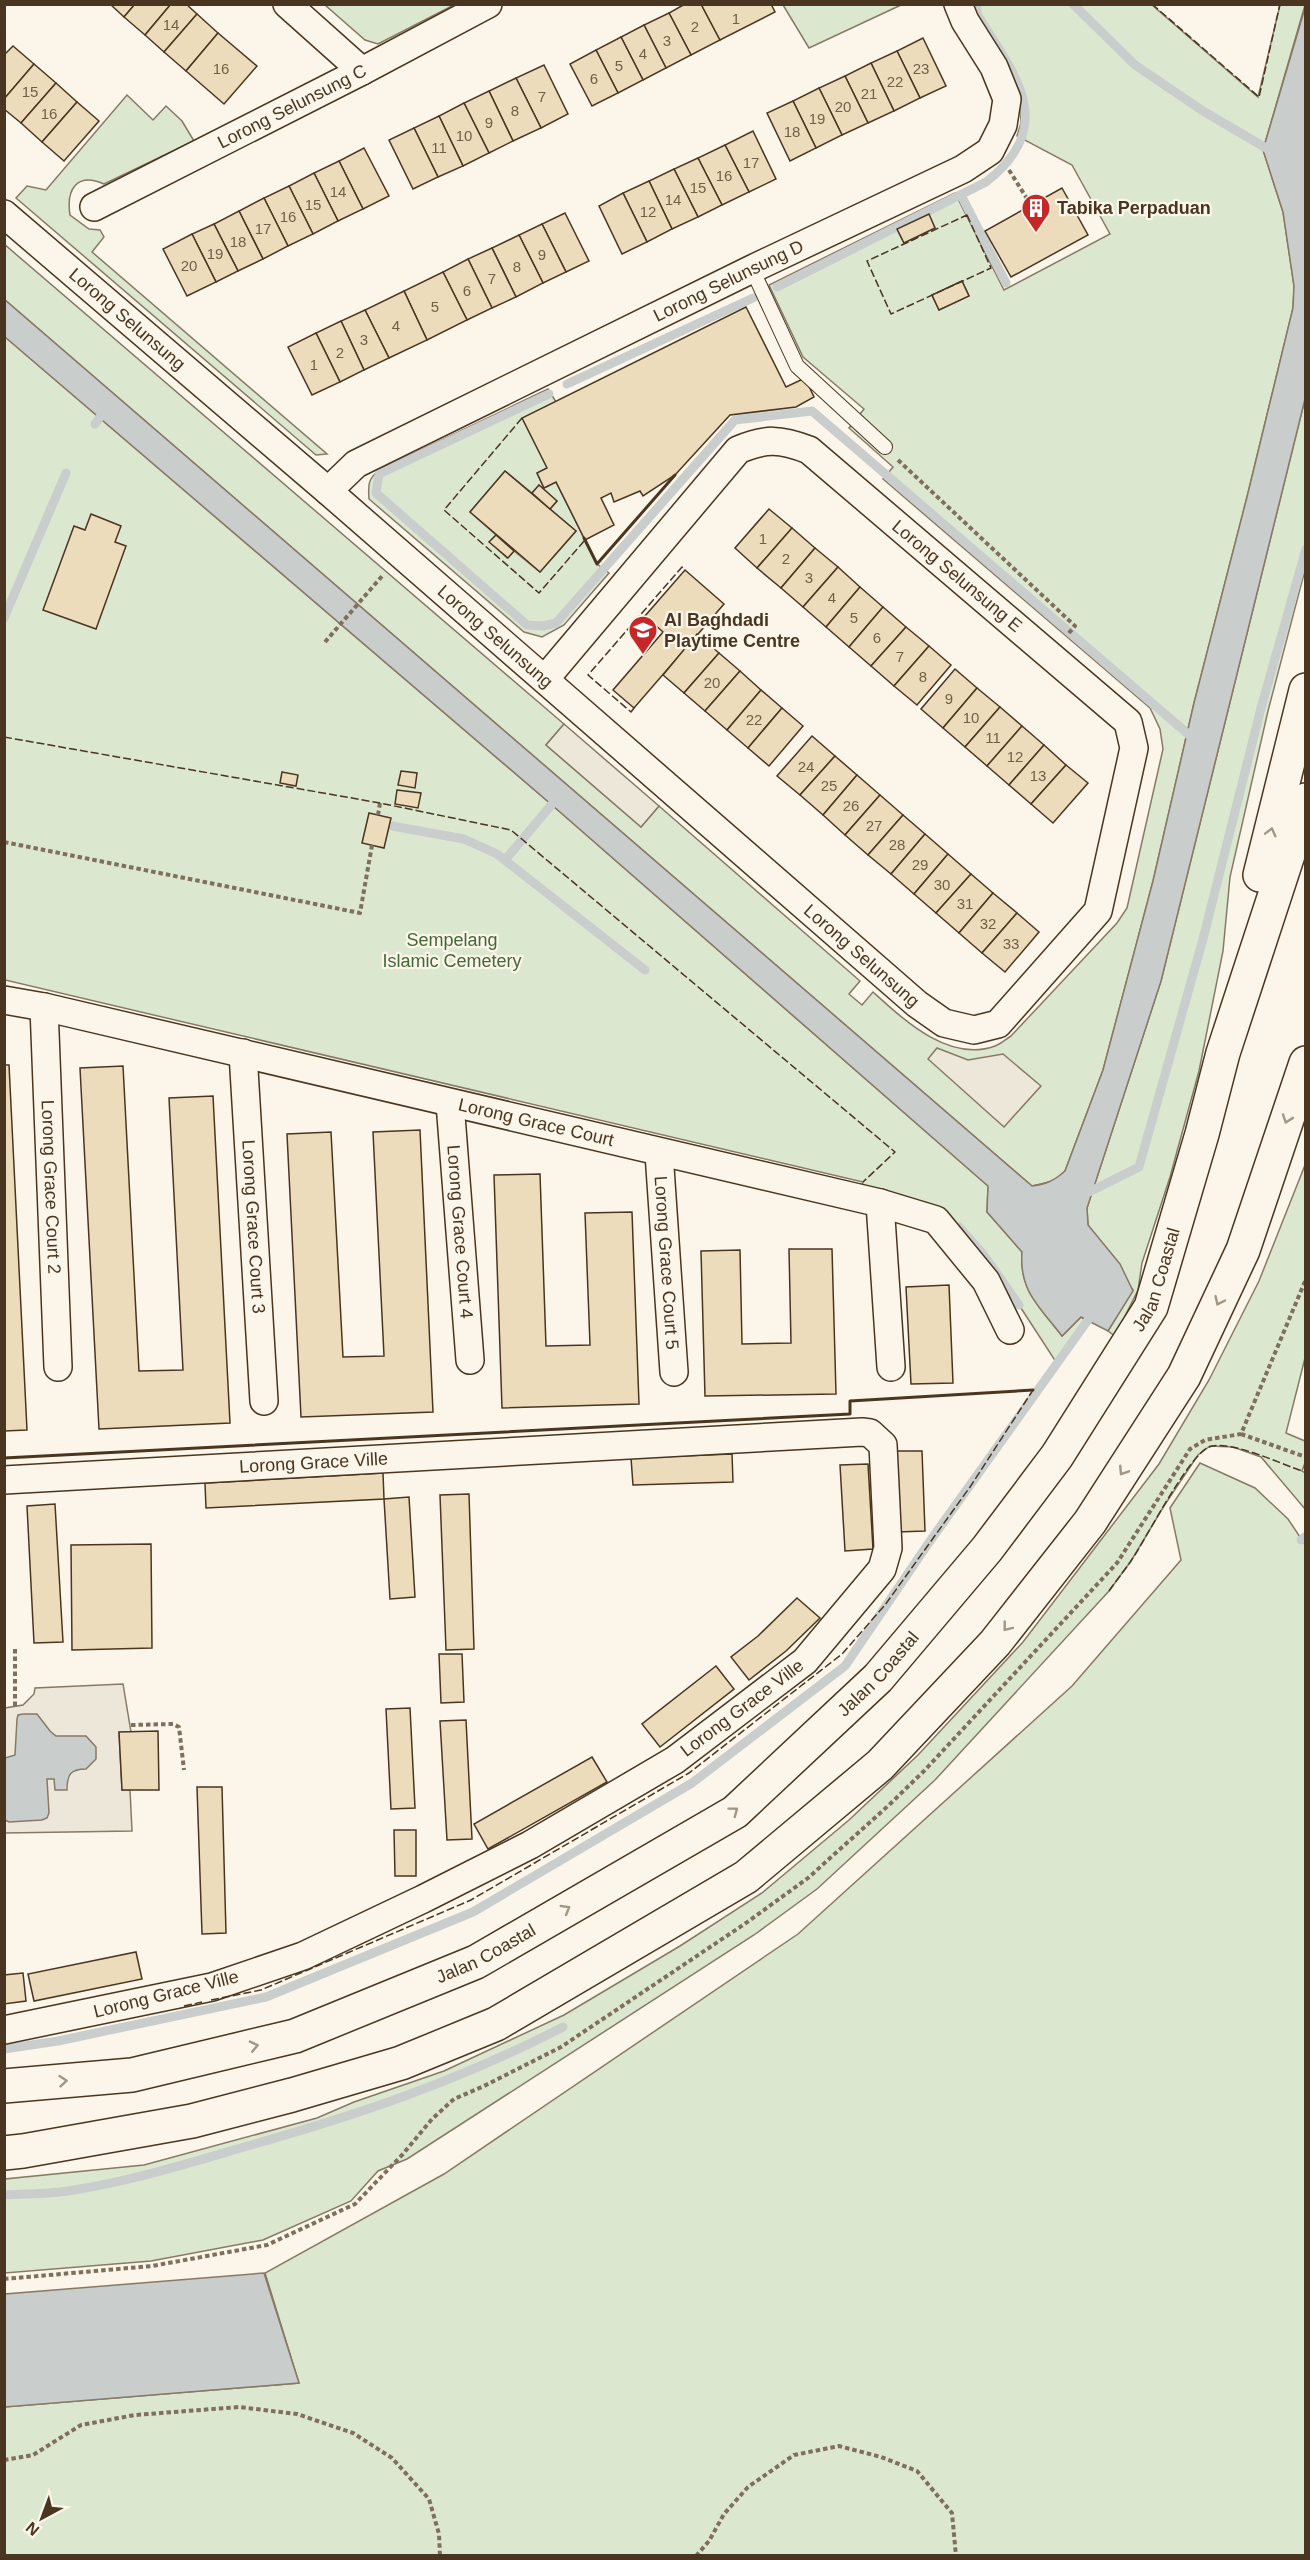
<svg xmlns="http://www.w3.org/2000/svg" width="1310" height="2560" font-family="Arial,sans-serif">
<rect width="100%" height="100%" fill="#fbf6e9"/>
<!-- green -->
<g fill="#dce7d0" stroke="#887966" stroke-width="1.5" fill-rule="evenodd">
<polygon points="325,5 454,5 378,44 365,40"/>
<polygon points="783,5 901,5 809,48"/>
<path d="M971 5H1152L1258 97 1280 5H1305L1263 150 1283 212 1294 286 1293 308 1247 497 1194 703 1153 881 1103 1070 1065 1171 1054 1181 1032 1186 5 300 4 244 564 724 546 745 641 827 659 806 860 981 849 994 862 1005 873 992C904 1020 949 1063 995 1046 1001 1044 1006 1039 1011 1036L1117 923 1127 908 1163 749 1160 729 1150 708 883 479 893 467 849 428 864 409 803 357 769 285 955 193 1004 290 1110 234 1072 165 1017 136 1021 123 1020 102ZM928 215 935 228 904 243 897 229ZM962 281 969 296 939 310 932 295Z"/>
<path d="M127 95 153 120 166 106 182 121 194 141 104 184C77 172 66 189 70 215L89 229 100 230 104 237 92 252 327 454 316 455 16 198 27 186 46 190Z"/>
<path d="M5 337 552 805 988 1186 987 1212 1022 1252C1019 1290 1040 1307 1062 1336L1081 1317 1087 1322 1056 1362 1019 1305 983 1254 952 1220 861 1187 863 1182 5 980Z"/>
<path d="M548 389 556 402 547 468 537 473 544 488 556 482 597 564 609 573 564 625 542 637 524 632 369 499C368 485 368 479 379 470ZM505 471 532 493 539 485 557 501 550 509 576 531 540 572 514 551 507 558 490 542 496 535 470 512Z"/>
<polygon points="1305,399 1305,570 1268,711 1230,877 1223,951 1199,1071 1170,1177 1142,1263 1138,1290 1115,1336 1108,1331 1133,1290 1088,1225 1087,1208 1161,981"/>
<polygon points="1305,1165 1305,1358 1286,1433 1305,1441 1305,1463 1302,1471 1305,1473 1305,1509 1261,1457 1233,1447 1210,1446 1198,1455 1164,1506 1131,1561 1109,1591 935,1780 817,1889 754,1935 407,2159 378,2171 351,2201 263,2240 151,2261 5,2273 5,2179 144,2165 317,2118 354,2102 444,2071 564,2015 680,1946 762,1893 849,1820 918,1755 1023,1642 1159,1464 1209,1380 1259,1281"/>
<polygon points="1200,1463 1255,1488 1288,1519 1306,1546 1305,2555 5,2555 4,2407 299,2383 265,2273 444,2174 798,1934 1072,1686 1181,1560 1170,1508"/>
</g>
<!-- parking -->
<g fill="#ede7d9" stroke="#887966" stroke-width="1.5">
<polygon points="564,724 659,806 641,827 546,745"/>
<polygon points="937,1048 968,1060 1003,1054 1041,1086 1004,1127 928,1059"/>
<polygon points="123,1684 131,1732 119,1733 122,1790 130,1790 132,1831 5,1833 5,1708 23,1705 34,1694 35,1688"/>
</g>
<!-- water -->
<g fill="#c9cecd" stroke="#887966" stroke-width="1.5">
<path d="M1305 8V399L1161 981 1087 1208 1088 1225 1120 1264 1133 1291 1108 1331 1081 1317 1062 1336C1039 1306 1019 1291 1022 1252L987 1212 988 1186 552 805 5 337V300L1032 1186C1046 1184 1054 1181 1065 1171L1103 1070 1153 881 1194 703 1247 497 1293 308 1294 286 1283 212 1263 150Z"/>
<path d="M23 1714H37L50 1731 56 1736H86L96 1747V1759L86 1769C70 1769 67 1775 67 1790H55L54 1779H47L49 1813 47 1818 42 1820 9 1822 5 1820V1758L15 1755 17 1719 18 1715Z"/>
<polygon points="264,2273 299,2383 5,2407 5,2294"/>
</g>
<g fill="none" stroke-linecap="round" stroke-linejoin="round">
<!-- stream -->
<g stroke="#c9cecd" stroke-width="9">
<polyline points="1073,4 1135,65 1203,111 1273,152"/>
<polyline points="961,195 1006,283"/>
<path d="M777 287 986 182C1058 126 1016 76 978 16L976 4"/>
<polyline points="567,384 753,298"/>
<polyline points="549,394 379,474 376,493 527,625 543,626 556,623 735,420 812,411 1195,740"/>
<polyline points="95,424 106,409"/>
<polyline points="4,618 66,473"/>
<polyline points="392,826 464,839 497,854 645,970"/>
<polyline points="505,860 558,797"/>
<polyline points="1083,1195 1139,1167 1203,939 1261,708 1306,549"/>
<polyline points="959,1227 983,1254 1019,1305"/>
<polyline points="1301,1540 1306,1536"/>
<polyline points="4,2049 58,2041 266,1997 473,1912 692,1783 845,1666 930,1541 1093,1313"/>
<path d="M4 2195C25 2194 47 2194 68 2191 128 2182 186 2164 244 2147 358 2115 458 2081 563 2027"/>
</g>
</g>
<!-- building -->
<g fill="#ecdcbc" stroke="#4a3520" stroke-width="1.5">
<polygon points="110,4 135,4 124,17"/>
<polygon points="135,4 171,4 145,35 124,17"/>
<polygon points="171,4 186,4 197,14 164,52 145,35"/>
<polygon points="685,4 701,4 720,40 691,55 669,13"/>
<polygon points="701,4 771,4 775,12 720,40"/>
<polygon points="669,13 691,55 666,68 644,25"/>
<polygon points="197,14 218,33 186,71 164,52"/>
<polygon points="644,25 666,68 643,80 621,37"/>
<polygon points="218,33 257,66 224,104 186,71"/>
<polygon points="621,37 643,80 618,93 596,50"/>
<polygon points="923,38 946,86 920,98 897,51"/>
<polygon points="13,46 34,64 4,99 4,55"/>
<polygon points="596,50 618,93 592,106 570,64"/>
<polygon points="897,51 920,98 894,111 871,63"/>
<polygon points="871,63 894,111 868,123 845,76"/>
<polygon points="34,64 56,83 21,123 4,109 4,99"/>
<polygon points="544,65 568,114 541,128 516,78"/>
<polygon points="845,76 868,123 842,135 819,88"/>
<polygon points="516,78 541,128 513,141 489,91"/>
<polygon points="56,83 77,102 42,142 21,123"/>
<polygon points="819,88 842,135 816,148 793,101"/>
<polygon points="489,91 513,141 489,153 464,103"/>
<polygon points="793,101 816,148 790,161 767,113"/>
<polygon points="77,102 99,121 64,161 42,142"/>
<polygon points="464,103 489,153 463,166 439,116"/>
<polygon points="439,116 463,166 438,177 414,128"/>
<polygon points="414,128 438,177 413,189 389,140"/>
<polygon points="753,131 776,179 749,192 725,145"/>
<polygon points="725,145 749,192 722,205 698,158"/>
<polygon points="364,148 389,196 363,209 339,161"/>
<polygon points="698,158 722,205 698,217 674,169"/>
<polygon points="339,161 363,209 338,221 314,173"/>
<polygon points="674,169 698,217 672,229 649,181"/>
<polygon points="314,173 338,221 313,234 289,186"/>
<polygon points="649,181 672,229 647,242 623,193"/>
<polygon points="289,186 313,234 288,246 264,198"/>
<polygon points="1062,188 1088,235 1011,277 985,231"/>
<polygon points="623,193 647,242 622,254 599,206"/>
<polygon points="264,198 288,246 263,259 239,211"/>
<polygon points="239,211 263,259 238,271 214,224"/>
<polygon points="565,213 589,261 566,272 542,224"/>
<polygon points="929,214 935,228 904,243 897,229"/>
<polygon points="214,224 238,271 216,282 192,234"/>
<polygon points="542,224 566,272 543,283 519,235"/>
<polygon points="192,234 216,282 187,296 163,249"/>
<polygon points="519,235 543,283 516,297 492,248"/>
<polygon points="492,248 516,297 492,308 468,259"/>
<polygon points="468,259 492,308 467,320 443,272"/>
<polygon points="443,272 467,320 427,340 404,291"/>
<polygon points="962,281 969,296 939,310 932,295"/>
<polygon points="404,291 427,340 389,358 365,310"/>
<polygon points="746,307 786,387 805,378 814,397 796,407 730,415 675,475 643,496 640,491 614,502 611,493 601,498 614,525 585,540 556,482 544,488 537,473 547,468 522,418"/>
<polygon points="365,310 389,358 364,370 341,321"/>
<polygon points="341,321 364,370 340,382 316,333"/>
<polygon points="316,333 340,382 312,395 288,347"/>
<polygon points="505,471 576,531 540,572 470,512"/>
<polygon points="539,485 557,501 550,509 532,493"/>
<polygon points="769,509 792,528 757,568 735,548"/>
<polygon points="91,514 121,526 115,542 126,546 96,629 43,610 74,526 85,530"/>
<polygon points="792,528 815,548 781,588 757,568"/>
<polygon points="496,535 514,551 508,558 489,542"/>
<polygon points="815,548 838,567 803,607 781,588"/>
<polygon points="838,567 860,587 826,627 803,607"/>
<polygon points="685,570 724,604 634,708 613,690 663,632 645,616"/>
<polygon points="860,587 883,607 849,647 826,627"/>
<polygon points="883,607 906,627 871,666 849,647"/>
<polygon points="906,627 929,646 894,686 871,666"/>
<polygon points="697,634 719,653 684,693 663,675"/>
<polygon points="929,646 951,665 917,705 894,686"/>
<polygon points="719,653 740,671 705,711 684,693"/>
<polygon points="955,669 977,688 943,728 921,709"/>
<polygon points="740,671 761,690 727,730 705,711"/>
<polygon points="977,688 1000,707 965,747 943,728"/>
<polygon points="761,690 782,708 748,748 727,730"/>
<polygon points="1000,707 1022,726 987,766 965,747"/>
<polygon points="782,708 803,726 769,766 748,748"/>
<polygon points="1022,726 1044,745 1009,785 987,766"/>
<polygon points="812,736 835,756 800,795 777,776"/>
<polygon points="1044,745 1066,765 1031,804 1009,785"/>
<polygon points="835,756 857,775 823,815 800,795"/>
<polygon points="1066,765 1088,783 1053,823 1031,804"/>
<polygon points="401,771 417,773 415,788 398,785"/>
<polygon points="282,772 298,775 296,786 280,783"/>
<polygon points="857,775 880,795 845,835 823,815"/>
<polygon points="397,790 421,793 418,808 395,804"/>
<polygon points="880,795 903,815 868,855 845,835"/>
<polygon points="369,813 391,818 384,848 362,843"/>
<polygon points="903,815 925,834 891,874 868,855"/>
<polygon points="925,834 948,854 914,894 891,874"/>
<polygon points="948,854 971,874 936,913 914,894"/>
<polygon points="971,874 993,893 959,933 936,913"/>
<polygon points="993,893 1017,913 982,953 959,933"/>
<polygon points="1017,913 1039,932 1005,972 982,953"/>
<polygon points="4,1065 9,1065 27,1430 4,1431"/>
<polygon points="123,1066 139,1371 183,1370 169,1098 213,1096 230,1423 99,1429 80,1068"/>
<polygon points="420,1130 433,1412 301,1417 287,1134 331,1132 343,1357 384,1356 373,1132"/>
<polygon points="540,1174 546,1346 590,1345 585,1213 632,1212 639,1404 502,1408 494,1175"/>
<polygon points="789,1249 832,1249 836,1394 705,1396 701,1251 740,1250 742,1344 791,1343"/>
<polygon points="949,1285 953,1383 911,1384 906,1287"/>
<polygon points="894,1451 922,1451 925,1531 897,1532"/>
<polygon points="732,1454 733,1482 633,1485 631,1458"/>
<polygon points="868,1464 873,1549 845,1551 840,1465"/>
<polygon points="383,1473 384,1499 206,1508 205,1483"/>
<polygon points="469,1494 474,1649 446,1650 440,1495"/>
<polygon points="409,1497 415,1597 390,1599 384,1499"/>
<polygon points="55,1504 63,1642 34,1643 27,1506"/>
<polygon points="151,1544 152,1648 72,1650 71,1545"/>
<polygon points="797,1598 820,1618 786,1651 749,1680 731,1657 758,1636"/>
<polygon points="439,1654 462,1654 464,1702 441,1703"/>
<polygon points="716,1666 734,1689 660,1747 642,1724"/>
<polygon points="410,1708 415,1808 391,1809 386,1709"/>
<polygon points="466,1720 472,1839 447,1840 440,1721"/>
<polygon points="158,1731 159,1790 122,1790 119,1732"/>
<polygon points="592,1757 607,1782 488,1849 474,1824"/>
<polygon points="197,1787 222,1787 226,1933 202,1934"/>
<polygon points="394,1830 416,1830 416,1876 395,1876"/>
<polygon points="136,1952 142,1979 34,2001 28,1974"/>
<polygon points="23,1973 26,2001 4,2004 4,1975"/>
</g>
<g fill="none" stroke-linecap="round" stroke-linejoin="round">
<!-- lane casing -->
<g stroke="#4a3520" stroke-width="16">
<polyline id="lane" points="752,269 797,366 885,447"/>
</g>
<!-- street casing -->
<g stroke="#4a3520" stroke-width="30">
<g id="street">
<polyline points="287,4 362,71"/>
<path id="s1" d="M94 207 362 71 488 4"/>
<path id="s2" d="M4 214 328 491 917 1004 944 1023 974 1030 998 1024 1098 911 1134 748 1128 722 809 450C781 439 765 438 738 450L545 679"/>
<path id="s3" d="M328 491 356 464 752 269 963 169 990 151 1003 125 1007 99 994 67 965 21 958 4"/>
<path id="s4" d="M4 1000 44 1007 880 1203 936 1220 986 1281 1010 1330"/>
<path id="s5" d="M44 1007 58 1367"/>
<path id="s6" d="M243 1053 264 1401"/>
<path id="s7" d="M450 1103 470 1360"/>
<path id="s8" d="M659 1153 674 1372"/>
<polyline points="880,1203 891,1367"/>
<path id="s9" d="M4 1480 862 1432 870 1433 883 1445 888 1548 882 1569 805 1661 675 1760 530 1845 423 1899 303 1956 212 1987 4 2030"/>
</g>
</g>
<!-- highway casing -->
<g stroke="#4a3520" stroke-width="36">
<g id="highway">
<polyline points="1260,875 1306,690"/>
<path id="s10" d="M4 2086 132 2075 295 2036 476 1962 735 1812 878 1678 987 1549 1057 1456 1151 1307 1202 1134 1223 1053 1306 800"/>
<polyline points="4,2153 23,2151 192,2121 292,2095 401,2063 496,2024 746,1877 880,1765 995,1643 1090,1522 1184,1376 1243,1250 1306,1063"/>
</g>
</g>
<!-- path -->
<g stroke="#7f6f5c" stroke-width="4" stroke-dasharray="4.5 3" stroke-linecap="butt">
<polyline points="1009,170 1031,205"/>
<polyline points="898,460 1075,626 1068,634"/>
<polyline points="325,642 383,575"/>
<polyline points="378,815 380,803"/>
<polyline points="4,842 360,913 372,845"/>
<polyline points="1241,1434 1306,1457"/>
<polyline points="15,1706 15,1648"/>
<polyline points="131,1725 173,1724 179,1727 184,1770"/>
<polyline points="4,2279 152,2266 267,2245 355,2204 403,2154 432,2119 454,2099 484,2086 561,2047 746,1923 808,1878 889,1805 924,1771 1117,1563 1190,1449 1205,1440 1241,1434 1306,1279"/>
<polyline points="4,2460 33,2455 81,2425 135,2415 239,2407 297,2414 353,2433 392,2458 429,2499 439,2534 440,2556"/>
<polyline points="696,2556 709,2541 724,2514 748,2487 794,2455 839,2446 881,2457 917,2471 952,2513 956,2556"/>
</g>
<!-- lane -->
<use href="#lane" stroke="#fbf6e9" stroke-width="14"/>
<!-- street -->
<use href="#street" stroke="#fbf6e9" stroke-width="27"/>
<!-- highway -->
<use href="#highway" stroke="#fbf6e9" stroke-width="33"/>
<!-- fence -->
<g stroke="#4a3520" stroke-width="1.5" stroke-dasharray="8 3" stroke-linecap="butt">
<polyline points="1152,4 1259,97 1280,4"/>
<polygon points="967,215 991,268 891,314 867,261"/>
<polyline points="522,418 444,510 539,593 585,540"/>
<polyline points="634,708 631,712 588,675 682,567 685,570"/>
<polyline points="4,737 380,803 511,830 895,1152 863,1182"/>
<path d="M1109 1591C1116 1581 1124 1571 1131 1561 1146 1539 1188 1456 1209 1447 1229 1439 1281 1464 1302 1471"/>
<polyline points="211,2000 261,1990 471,1900 689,1773 842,1654 885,1605 970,1487 1033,1390"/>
<polyline points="184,2006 202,2002"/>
</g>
<!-- wall -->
<g stroke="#4a3520" stroke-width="3">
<polyline points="584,538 597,564 675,475"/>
<polyline points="4,1458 850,1414 850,1401 1033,1390"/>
</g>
</g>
<!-- one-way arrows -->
<defs><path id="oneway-chevron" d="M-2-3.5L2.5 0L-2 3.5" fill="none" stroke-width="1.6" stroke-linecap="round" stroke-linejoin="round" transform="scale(1.5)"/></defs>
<g stroke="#a29684">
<use href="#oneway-chevron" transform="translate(1271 832) rotate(-76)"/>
<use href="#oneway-chevron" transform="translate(1287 1119) rotate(109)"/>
<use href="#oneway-chevron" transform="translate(1219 1301) rotate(115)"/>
<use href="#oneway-chevron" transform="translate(1123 1471) rotate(123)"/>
<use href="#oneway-chevron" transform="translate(1007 1627) rotate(128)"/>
<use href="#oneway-chevron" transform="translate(734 1811) rotate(-37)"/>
<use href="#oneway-chevron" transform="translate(566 1909) rotate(-30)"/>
<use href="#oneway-chevron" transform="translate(254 2046) rotate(-13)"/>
<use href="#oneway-chevron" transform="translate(63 2081) rotate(-5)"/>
</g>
<!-- icons -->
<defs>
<g id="building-pin" transform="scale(1.5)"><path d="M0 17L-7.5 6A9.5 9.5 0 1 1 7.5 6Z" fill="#c62828" stroke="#fbf6e9"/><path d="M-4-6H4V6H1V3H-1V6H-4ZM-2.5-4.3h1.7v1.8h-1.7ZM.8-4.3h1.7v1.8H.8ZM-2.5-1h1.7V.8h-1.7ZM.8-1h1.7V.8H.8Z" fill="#fff"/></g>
<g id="school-pin" transform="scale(1.5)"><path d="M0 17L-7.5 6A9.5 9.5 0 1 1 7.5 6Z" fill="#c62828" stroke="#fbf6e9"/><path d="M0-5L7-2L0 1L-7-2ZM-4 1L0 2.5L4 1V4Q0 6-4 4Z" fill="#fff"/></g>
</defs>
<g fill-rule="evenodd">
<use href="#building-pin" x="1036" y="208"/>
<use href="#school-pin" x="643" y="630"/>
</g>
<g text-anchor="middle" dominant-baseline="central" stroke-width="4.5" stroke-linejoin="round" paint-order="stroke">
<!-- number labels -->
<g font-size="15" fill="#725f47">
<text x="736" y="18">1</text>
<text x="171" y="24">14</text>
<text x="695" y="26">2</text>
<text x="667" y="40">3</text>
<text x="643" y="53">4</text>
<text x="619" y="65">5</text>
<text x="221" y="68">16</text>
<text x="921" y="68">23</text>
<text x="594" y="78">6</text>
<text x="895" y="81">22</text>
<text x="30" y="91">15</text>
<text x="869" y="93">21</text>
<text x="542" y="96">7</text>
<text x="843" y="106">20</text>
<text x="515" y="110">8</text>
<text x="49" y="113">16</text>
<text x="817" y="118">19</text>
<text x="489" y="122">9</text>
<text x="792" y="131">18</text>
<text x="464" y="135">10</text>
<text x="439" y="147">11</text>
<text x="751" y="162">17</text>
<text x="724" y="175">16</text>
<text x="698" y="187">15</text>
<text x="338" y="191">14</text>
<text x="673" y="199">14</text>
<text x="313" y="204">15</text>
<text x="648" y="211">12</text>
<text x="288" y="216">16</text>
<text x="263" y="228">17</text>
<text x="238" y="241">18</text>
<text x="215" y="253">19</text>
<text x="542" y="254">9</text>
<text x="189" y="265">20</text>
<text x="517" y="266">8</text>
<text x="492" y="278">7</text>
<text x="467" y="290">6</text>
<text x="435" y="306">5</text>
<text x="396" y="325">4</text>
<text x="364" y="339">3</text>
<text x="340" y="352">2</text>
<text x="314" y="364">1</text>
<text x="763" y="538">1</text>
<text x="786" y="558">2</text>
<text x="809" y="577">3</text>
<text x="832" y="597">4</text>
<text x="854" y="617">5</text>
<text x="877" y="637">6</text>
<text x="900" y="656">7</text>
<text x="923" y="676">8</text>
<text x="712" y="682">20</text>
<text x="949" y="698">9</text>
<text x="971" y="717">10</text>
<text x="754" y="719">22</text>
<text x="993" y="737">11</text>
<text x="1015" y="756">12</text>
<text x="806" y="766">24</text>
<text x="1038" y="775">13</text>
<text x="829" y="785">25</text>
<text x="851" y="805">26</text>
<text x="874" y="825">27</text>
<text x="897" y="844">28</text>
<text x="920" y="864">29</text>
<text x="942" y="884">30</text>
<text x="965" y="903">31</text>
<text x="988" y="923">32</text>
<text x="1011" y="943">33</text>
</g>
<!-- street labels -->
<g font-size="18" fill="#4a3520" stroke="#fbf6e9">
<text stroke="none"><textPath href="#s1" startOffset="222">Lorong Selunsung C</textPath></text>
<text stroke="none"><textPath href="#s3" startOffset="454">Lorong Selunsung D</textPath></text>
<text stroke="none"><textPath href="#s2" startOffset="162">Lorong Selunsung</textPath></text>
<text transform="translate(957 576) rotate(40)">Lorong Selunsung E</text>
<text stroke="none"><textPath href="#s2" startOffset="648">Lorong Selunsung</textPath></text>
<text stroke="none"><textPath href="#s2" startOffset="1134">Lorong Selunsung</textPath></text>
<text stroke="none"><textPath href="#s4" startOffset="546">Lorong Grace Court</textPath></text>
<text stroke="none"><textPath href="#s5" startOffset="180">Lorong Grace Court 2</textPath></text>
<text stroke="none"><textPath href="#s6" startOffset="174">Lorong Grace Court 3</textPath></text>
<text stroke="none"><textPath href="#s7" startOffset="129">Lorong Grace Court 4</textPath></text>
<text stroke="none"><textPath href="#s8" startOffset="110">Lorong Grace Court 5</textPath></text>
<text stroke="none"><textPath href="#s10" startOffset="1476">Jalan Coastal</textPath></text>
<text stroke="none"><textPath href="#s9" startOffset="310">Lorong Grace Ville</textPath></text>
<text stroke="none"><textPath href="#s10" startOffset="990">Jalan Coastal</textPath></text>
<text transform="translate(742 1708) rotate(-37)">Lorong Grace Ville</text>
<text stroke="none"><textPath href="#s10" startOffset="504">Jalan Coastal</textPath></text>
<text transform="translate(166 1994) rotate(-14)">Lorong Grace Ville</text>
</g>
<!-- poi labels -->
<g font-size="18" font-weight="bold" fill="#4a3520" stroke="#fbf6e9" text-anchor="start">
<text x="1057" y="208">Tabika Perpaduan</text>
<text x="664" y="620">Al Baghdadi<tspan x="664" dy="21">Playtime Centre</tspan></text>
</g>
<!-- park labels -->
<g font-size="18" fill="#436837" stroke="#fbf6e9">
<text x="452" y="940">Sempelang<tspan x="452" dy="21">Islamic Cemetery</tspan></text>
</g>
</g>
<!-- border -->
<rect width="1310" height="2560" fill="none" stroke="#4a3520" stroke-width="12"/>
<!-- north arrow -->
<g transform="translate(42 2518) rotate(221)" stroke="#fbf6e9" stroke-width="4.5" paint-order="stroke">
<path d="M0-4.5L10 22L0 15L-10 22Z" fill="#4a3520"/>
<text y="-9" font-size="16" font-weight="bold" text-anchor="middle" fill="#4a3520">N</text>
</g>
</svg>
